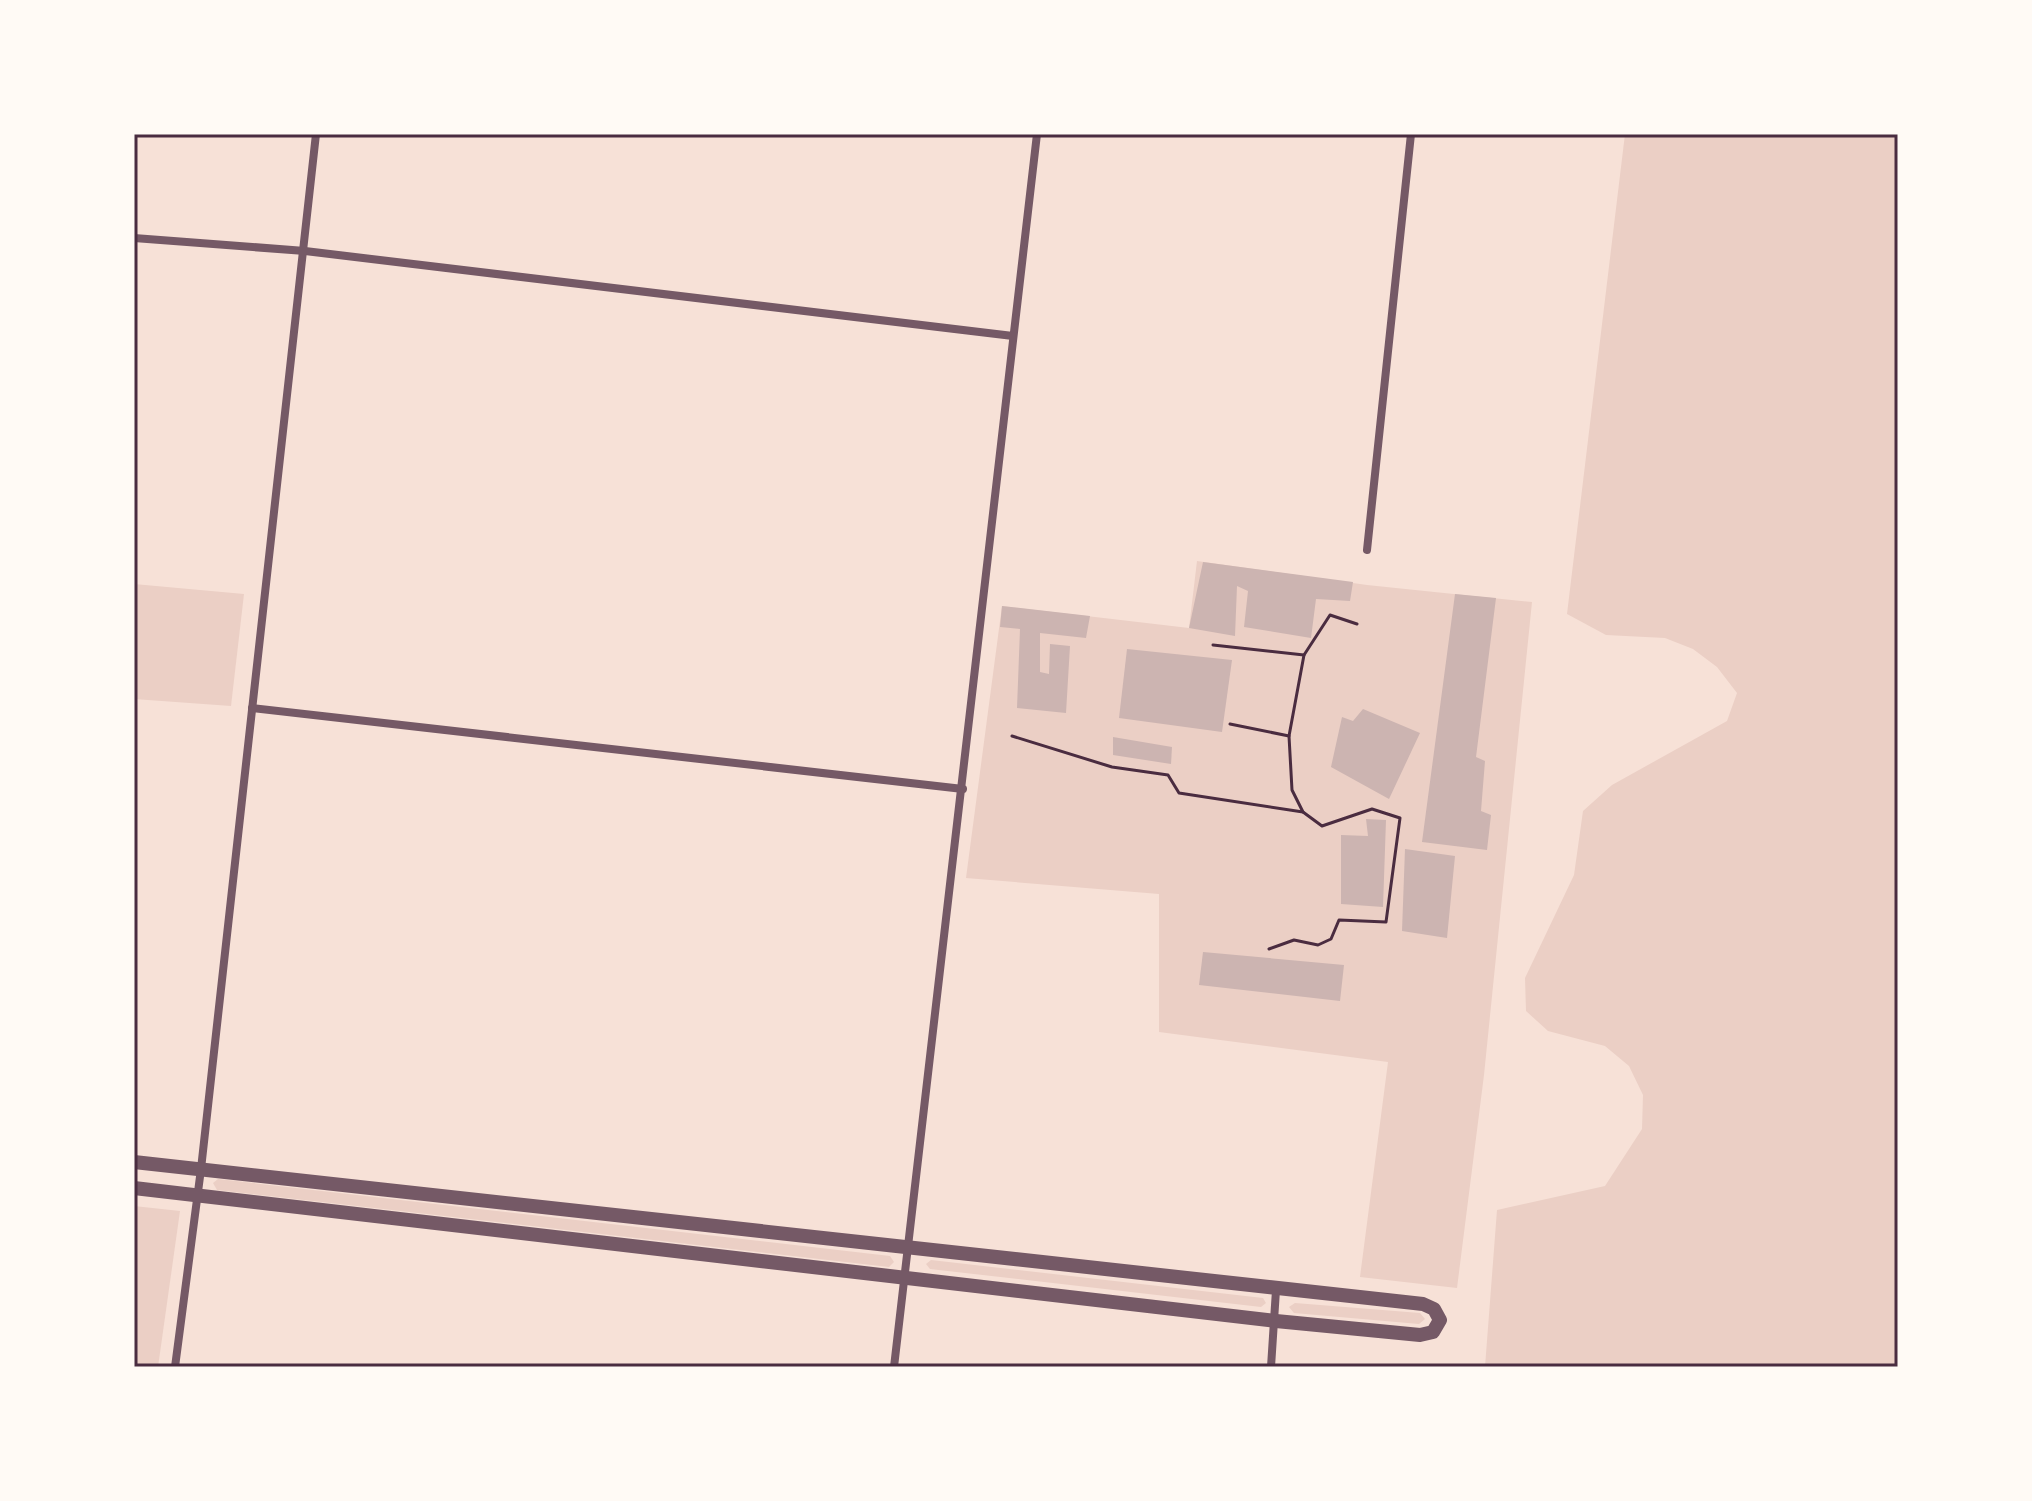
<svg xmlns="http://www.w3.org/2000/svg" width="2032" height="1501" font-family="Karla,sans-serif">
<rect width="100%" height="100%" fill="#f7e1d7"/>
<!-- green -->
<g fill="#ebcfc5">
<polygon points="1625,134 1898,134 1898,1367 1485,1367 1497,1210 1605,1186 1642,1129 1643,1095 1629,1066 1605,1046 1548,1031 1526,1011 1525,978 1574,875 1583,811 1612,785 1727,721 1737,693 1717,667 1693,649 1665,638 1606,635 1567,614"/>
<polygon points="1197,561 1367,585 1532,602 1484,1075 1457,1288 1360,1277 1388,1062 1159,1032 1159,894 966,878 1002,606 1189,628"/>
<polygon points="134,584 244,594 231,706 134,699"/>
<polygon points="218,1179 890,1256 894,1262 889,1267 217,1190 213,1183"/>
<polygon points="134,1206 180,1211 158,1367 134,1367"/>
<polygon points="931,1260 1263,1298 1266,1303 1261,1307 930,1269 926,1264"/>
<polygon points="1295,1303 1420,1313 1425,1319 1419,1324 1294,1313 1289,1307"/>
</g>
<!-- building -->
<g fill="#ccb4b1">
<polygon points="1203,562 1353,582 1350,601 1316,599 1311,638 1244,627 1248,591 1237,586 1235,636 1189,628"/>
<polygon points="1455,594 1496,598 1476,757 1485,761 1481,811 1491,815 1487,850 1422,842"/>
<polygon points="1002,606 1090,616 1086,638 1040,633 1040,672 1049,674 1050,644 1070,646 1066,713 1017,708 1020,629 1000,627"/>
<polygon points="1127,649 1232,660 1222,732 1119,718"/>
<polygon points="1363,709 1420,733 1389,799 1331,767 1342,717 1353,721"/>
<polygon points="1113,737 1172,747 1171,764 1113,755"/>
<polygon points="1366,819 1386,820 1383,907 1341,904 1341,835 1368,836"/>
<polygon points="1405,849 1455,856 1447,938 1402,931"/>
<polygon points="1203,952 1344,965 1340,1001 1199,985"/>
</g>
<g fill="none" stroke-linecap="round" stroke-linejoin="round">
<!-- path -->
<g stroke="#4a2c40" stroke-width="3">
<polyline points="1213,645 1304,655"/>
<polyline points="1230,724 1289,736"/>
<polyline points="1012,736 1112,767 1168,775 1179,793 1303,812"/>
<polyline points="1269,949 1294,940 1318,945 1331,939 1339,920 1386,922 1400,818 1372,809 1322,826 1303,812 1292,790 1289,736 1304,655 1330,615 1357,624"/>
</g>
<!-- minor -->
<g stroke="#755966" stroke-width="8">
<polyline points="134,238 305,251 1013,336"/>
<polyline points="1367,550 1411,134"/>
<polyline points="252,708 963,789"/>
<polyline points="175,1367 201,1169 316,134"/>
<polyline points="894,1367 1037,134"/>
<polyline points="1271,1367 1276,1290"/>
</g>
<!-- tertiary -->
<polyline stroke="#755966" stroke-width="14" points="134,1162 1423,1304 1434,1309 1440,1320 1433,1332 1420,1335 1276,1321 134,1188"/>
</g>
<!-- border -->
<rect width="2032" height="1501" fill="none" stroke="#fffaf5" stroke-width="272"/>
<rect x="136" y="136" width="1760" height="1229" fill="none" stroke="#4a2c40" stroke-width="3"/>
</svg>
